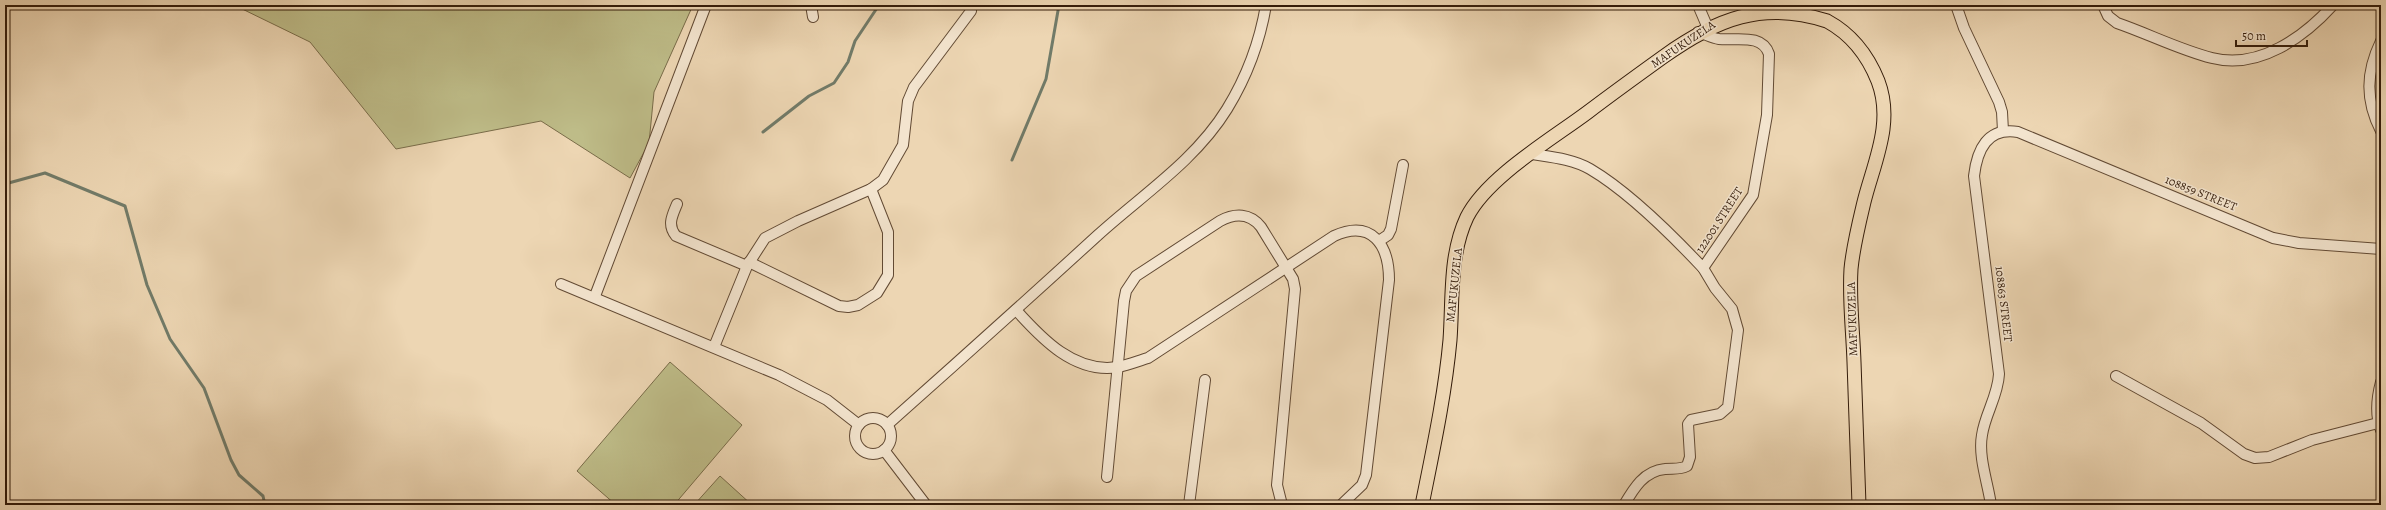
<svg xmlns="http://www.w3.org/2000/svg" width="2386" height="510" font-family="Alegreya,serif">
<rect width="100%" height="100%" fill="#edd6b3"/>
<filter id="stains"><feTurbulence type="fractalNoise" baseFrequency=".005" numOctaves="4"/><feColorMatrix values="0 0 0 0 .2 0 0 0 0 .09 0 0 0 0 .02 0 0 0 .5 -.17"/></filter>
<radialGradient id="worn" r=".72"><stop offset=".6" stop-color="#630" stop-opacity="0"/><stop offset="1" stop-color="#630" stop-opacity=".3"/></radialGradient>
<!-- green -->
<g fill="#bebc88" stroke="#796c49">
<polygon points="234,5 693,5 654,92 649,143 630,178 541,121 396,149 310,42"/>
<polygon points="670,362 742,425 674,505 616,505 577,471"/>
<polygon points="720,476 752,505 694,505"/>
</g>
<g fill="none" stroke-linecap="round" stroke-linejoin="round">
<!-- stream -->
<g stroke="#717b69" stroke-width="3">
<polyline points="763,132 809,96 834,83 848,62 855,41 879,5"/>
<polyline points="1012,160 1046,79 1059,5"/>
<polyline points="5,184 45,173 125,206 147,285 170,339 204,388 231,460 239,475 263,496 265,505"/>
</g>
<!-- minor casing -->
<g stroke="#624a34" stroke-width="12">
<g id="minor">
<polyline points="811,5 813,17"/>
<polyline points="1698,5 1707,26"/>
<polyline points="1956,5 1964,28 1999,102 2002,112 2003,131"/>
<path d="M2103 5 2108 16 2117 23C2149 34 2180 50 2212 58 2259 70 2304 37 2333 5"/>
<path d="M2381 41C2366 72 2365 100 2381 131"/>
<path d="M1532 154C1551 157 1573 159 1590 169 1629 192 1672 235 1703 268L1753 195 1767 115 1769 54C1762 33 1736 41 1719 39 1712 38 1705 34 1698 32"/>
<path d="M677 204C672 216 667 225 676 236L747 266"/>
<polyline points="1379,241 1388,235 1391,229 1403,165"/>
<polyline points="749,262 839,306 848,307 858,305 877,293 888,275 888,232 871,189"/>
<polyline points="561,284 779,375 827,400 859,425"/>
<polyline points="595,296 706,5"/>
<path d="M1016 310C1042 339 1075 374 1118 367 1128 365 1138 361 1148 358L1334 236C1372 219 1389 245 1389 280L1366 475 1362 485 1341 505"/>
<polyline points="714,347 747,266 765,238 798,221 871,189 883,180 903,145 908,101 914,87 971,11"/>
<polyline points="2116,376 2201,423 2244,454 2255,458 2269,457 2312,440 2378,423"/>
<path d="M2381 382C2377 397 2375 415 2381 430"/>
<circle cx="873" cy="436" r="18"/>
<path d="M887 425C958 362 1028 299 1098 235 1142 195 1195 161 1227 109 1246 78 1260 41 1266 5"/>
<polyline points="884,450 926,505"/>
<path d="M1107 477 1124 301 1126 291 1136 276 1220 221C1235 213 1250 213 1261 227L1293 279 1295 289 1277 485 1282 505"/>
<polyline points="1189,505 1205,380"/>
<path d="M1624 505C1634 488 1644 471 1665 469 1673 468 1679 470 1687 466L1690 457 1688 424 1691 420 1720 414 1728 407 1738 330 1732 309 1715 288 1703 268"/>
<path d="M1991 505C1988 483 1978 457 1982 435 1985 414 1998 396 1999 374L1974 176C1977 150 1987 127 2018 132L2273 238 2299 243 2381 249"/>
</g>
</g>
<!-- major casing -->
<g stroke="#341c0a" stroke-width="15">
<path id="major" d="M1422 505C1433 450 1445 395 1450 340 1453 299 1449 255 1467 217 1487 177 1552 139 1588 112 1613 93 1638 75 1663 57 1716 19 1763 0 1827 21 1851 34 1868 56 1878 81 1894 123 1874 162 1864 202 1859 223 1853 247 1851 269 1849 300 1853 331 1854 362 1856 410 1857 457 1859 505"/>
</g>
<!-- minor -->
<use href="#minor" stroke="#f3e4ce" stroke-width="10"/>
<!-- major -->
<use href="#major" stroke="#edd6b3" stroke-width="13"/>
</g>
<g text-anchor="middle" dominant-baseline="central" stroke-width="3" stroke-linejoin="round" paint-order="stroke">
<!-- street labels -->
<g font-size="12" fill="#341c0a" stroke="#f3e4ce">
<text transform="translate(1683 44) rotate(-34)">MAFUKUZELA</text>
<text transform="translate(2201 193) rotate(22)">108859 STREET</text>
<text transform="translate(1719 220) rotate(-57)">122001 STREET</text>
<text transform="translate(1454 285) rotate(-84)">MAFUKUZELA</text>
<text transform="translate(2004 304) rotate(83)">108863 STREET</text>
<text transform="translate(1852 319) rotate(-92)">MAFUKUZELA</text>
</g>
</g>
<!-- margin -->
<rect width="2386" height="510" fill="none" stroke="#edd6b3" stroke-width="20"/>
<rect x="6" y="6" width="2374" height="498" fill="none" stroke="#341c0a" stroke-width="2"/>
<rect x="10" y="10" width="2366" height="490" fill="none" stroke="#341c0a"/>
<!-- scale -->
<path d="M2236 40v6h71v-6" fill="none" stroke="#341c0a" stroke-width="2"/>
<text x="2242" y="40" font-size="12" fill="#341c0a" stroke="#f3e4ce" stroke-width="3" paint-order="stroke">50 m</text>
<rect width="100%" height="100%" filter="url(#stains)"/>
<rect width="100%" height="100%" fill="url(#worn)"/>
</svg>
